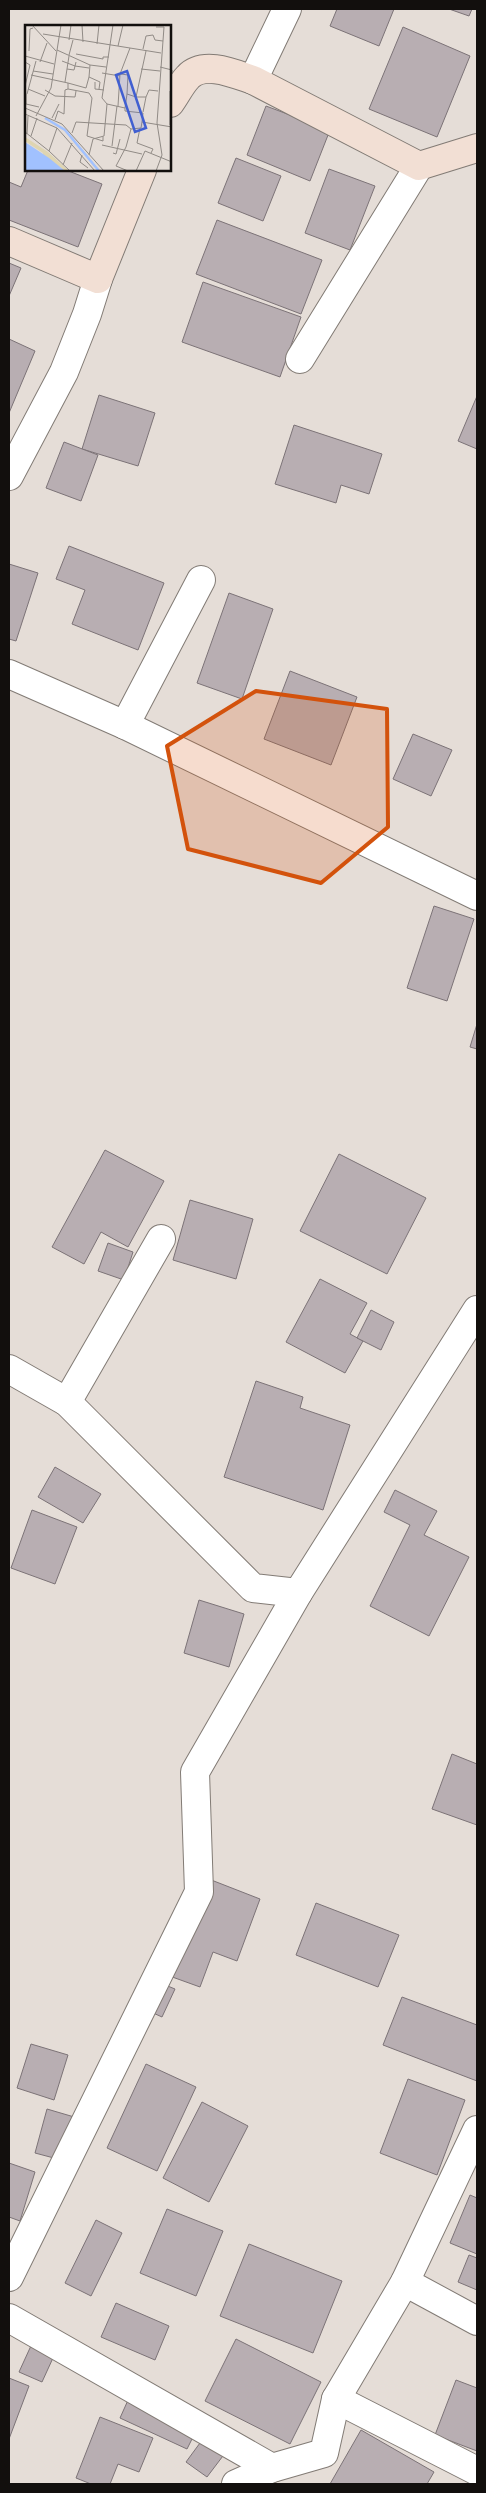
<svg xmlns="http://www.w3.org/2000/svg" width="486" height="2493" font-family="Poppins,sans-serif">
<rect width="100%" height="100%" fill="#e5ddd7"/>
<!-- building -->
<g fill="#b8aeb2" stroke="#7c7377">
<polygon points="337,9 394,9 379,46 330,26"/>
<polygon points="449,9 472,9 469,16"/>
<polygon points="403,27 470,56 437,137 369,109"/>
<polygon points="266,106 330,130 310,181 247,155"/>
<polygon points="236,158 281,176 263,221 218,203"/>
<polygon points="329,169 375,186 350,250 305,233"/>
<polygon points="28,170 66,170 102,184 78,247 9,220 9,182 21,187"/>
<polygon points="217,220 322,260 301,314 196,274"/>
<polygon points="9,263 21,268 9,296"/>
<polygon points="203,282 301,317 280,377 182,342"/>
<polygon points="9,339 35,351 9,413"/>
<polygon points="99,395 155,413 138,466 82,449"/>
<polygon points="477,396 477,449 458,441"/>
<polygon points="294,425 382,454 369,494 341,485 336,503 275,484"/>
<polygon points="64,442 98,455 81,501 46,488"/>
<polygon points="69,546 164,583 138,650 72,624 85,590 56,579"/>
<polygon points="9,564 38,573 16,641 9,639"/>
<polygon points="229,593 273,609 242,699 197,683"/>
<polygon points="290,671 357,697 331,765 264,739"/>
<polygon points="413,734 452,750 431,796 393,779"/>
<polygon points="434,906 474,919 447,1001 407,988"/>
<polygon points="477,1024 477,1049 470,1047"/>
<polygon points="105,1150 164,1181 128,1247 101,1232 84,1264 52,1247"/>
<polygon points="339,1154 426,1198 387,1274 300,1231"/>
<polygon points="190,1200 253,1219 236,1279 173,1260"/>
<polygon points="108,1243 133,1252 124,1280 98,1271"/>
<polygon points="320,1279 367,1303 350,1334 363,1341 345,1373 286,1342"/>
<polygon points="371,1310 394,1322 381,1350 357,1338"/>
<polygon points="256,1381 303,1397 300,1408 350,1425 323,1510 224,1477"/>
<polygon points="55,1467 101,1494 83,1523 38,1497"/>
<polygon points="395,1490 437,1511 424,1535 469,1557 429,1636 370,1606 410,1525 384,1512"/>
<polygon points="32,1510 77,1527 55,1584 11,1568"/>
<polygon points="199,1600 244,1614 229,1667 184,1653"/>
<polygon points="452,1754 477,1764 477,1825 432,1809"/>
<polygon points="201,1876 260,1899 237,1961 213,1952 200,1987 164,1974"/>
<polygon points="316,1903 399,1935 378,1987 296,1955"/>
<polygon points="153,1980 175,1989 162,2017 140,2007"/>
<polygon points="402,1997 477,2025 477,2081 383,2045"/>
<polygon points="31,2044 68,2055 54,2100 17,2088"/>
<polygon points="146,2064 196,2087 157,2171 107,2148"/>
<polygon points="408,2079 465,2100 437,2175 380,2153"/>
<polygon points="202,2102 248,2126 209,2202 163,2178"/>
<polygon points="47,2109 81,2119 69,2162 35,2153"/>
<polygon points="9,2163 35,2172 20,2221 9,2217"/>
<polygon points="470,2195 477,2198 477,2254 450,2243"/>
<polygon points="167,2209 223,2231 196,2296 140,2273"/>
<polygon points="96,2220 122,2233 91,2296 65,2283"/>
<polygon points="249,2244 342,2281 313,2353 220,2316"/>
<polygon points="469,2255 477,2258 477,2290 458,2282"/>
<polygon points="116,2303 169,2326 155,2360 101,2337"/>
<polygon points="35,2337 58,2347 42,2382 19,2372"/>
<polygon points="236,2339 321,2382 290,2444 205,2401"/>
<polygon points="9,2378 29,2386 9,2439"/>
<polygon points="456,2380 477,2388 477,2451 435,2435"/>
<polygon points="133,2389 201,2421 187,2449 120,2418"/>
<polygon points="100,2417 153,2438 139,2472 118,2464 110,2484 91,2484 76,2478"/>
<polygon points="211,2428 232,2444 207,2477 186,2462"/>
<polygon points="361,2430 434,2472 427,2484 330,2484"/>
</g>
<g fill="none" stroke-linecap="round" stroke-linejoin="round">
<!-- street casing -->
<g stroke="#827b75" stroke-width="30">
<g id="street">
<polyline points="253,80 287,9"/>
<polyline points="300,359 419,166"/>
<polyline points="9,476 64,372 87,314 98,279"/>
<polyline points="9,674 125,725 477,896"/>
<polyline points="125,725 201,580"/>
<polyline points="9,1369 67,1402 253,1588 298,1593 477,1310"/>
<polyline points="67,1402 161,1239"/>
<polyline points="9,2277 199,1892 195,1772 298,1593"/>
<polyline points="405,2282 477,2321"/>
<polyline points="9,2318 272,2468"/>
<polyline points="336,2399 477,2471"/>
<polyline points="236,2484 272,2468 324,2453 336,2399 405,2282 477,2130"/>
</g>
</g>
<!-- secondary casing -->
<g stroke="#827b75" stroke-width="30">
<g id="secondary">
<path d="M170 103C176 95 181 84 188 77 204 60 235 74 253 80L419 166 477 148"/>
<polyline points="9,241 98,279 142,170"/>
</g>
</g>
<!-- street -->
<use href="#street" stroke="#fff" stroke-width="28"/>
<!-- secondary -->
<use href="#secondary" stroke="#f2dfd4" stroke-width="28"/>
</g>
<!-- marked area -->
<path fill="#d3520c" fill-opacity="0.2" stroke="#d3520c" stroke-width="4" stroke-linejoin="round" d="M256 691 387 709 388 827 321 883 188 849 167 746Z"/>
<!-- overview -->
<g transform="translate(25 25)">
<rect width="146" height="146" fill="#e5ddd7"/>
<path d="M0 112 23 127 44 146H36L16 134 18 128 0 116Z" fill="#dfd5b1"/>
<path d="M0 117 24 133 40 146H0Z" fill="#a1c1fe"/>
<path fill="none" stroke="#a1c1fe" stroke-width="2.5" d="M20 93 40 105 74 146"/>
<path fill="none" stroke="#918b86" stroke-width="1" d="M7 0 31 26M57 0 58 17M18 9 136 28M44 15 46 0M72 19 74 0M93 21 98 0M118 24 121 11 128 10 130 15 138 16M32 25 65 40 64 52 75 57 74 64M4 26 5 4 8 3M51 29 78 34V32H84M44 30 48 15M0 31 29 39M37 36 50 41 51 37M0 37 5 40 0 61M15 37 22 18M65 40 81 42M135 42 147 45V48M42 44 49 45 50 41 64 43M116 44 135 46M8 46 28 49M77 48 95 51M96 49 103 50 102 69M6 50 43 58V64L64 68 67 73 62 111 78 116V112M40 57 44 31M70 57V64L79 65M43 58 61 63 64 52M3 64 20 71M20 65 30 71 50 72 51 66M1 69V79L14 82M2 69 11 36M111 72H121L118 87M121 72 124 65 133 66M82 79 100 83 102 69 111 72 121 26M93 81 95 49 105 23M0 83 37 99 79 146M100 83V86L118 88 117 97M0 89 32 103 24 126 45 146M11 91 26 63 36 0M27 93 34 79M30 95 33 86 39 89 40 65 43 64M145 100V66M32 103 70 146M115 103 112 118 128 124 126 128M0 107 24 126M47 108 51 97 101 100 106 104 116 103 117 97 147 102M2 109 3 91M6 111 12 93M77 120 117 129M87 121 92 81M88 128 91 129 95 114M57 130 55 137 63 143M64 130 68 114 79 111 82 79 77 73 88 0M38 140 47 118M103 146 91 141 101 122 106 104M111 146 120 126 147 137M131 146 137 130 132 98 139 2H131"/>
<path fill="#415fd1" fill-opacity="0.15" stroke="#415fd1" stroke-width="2.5" d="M102 46 121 103 110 107 91 50Z"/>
<rect width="146" height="146" fill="none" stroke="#120f0d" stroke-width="2.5"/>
</g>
<!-- border -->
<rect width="486" height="2493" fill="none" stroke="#120f0d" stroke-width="20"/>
</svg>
